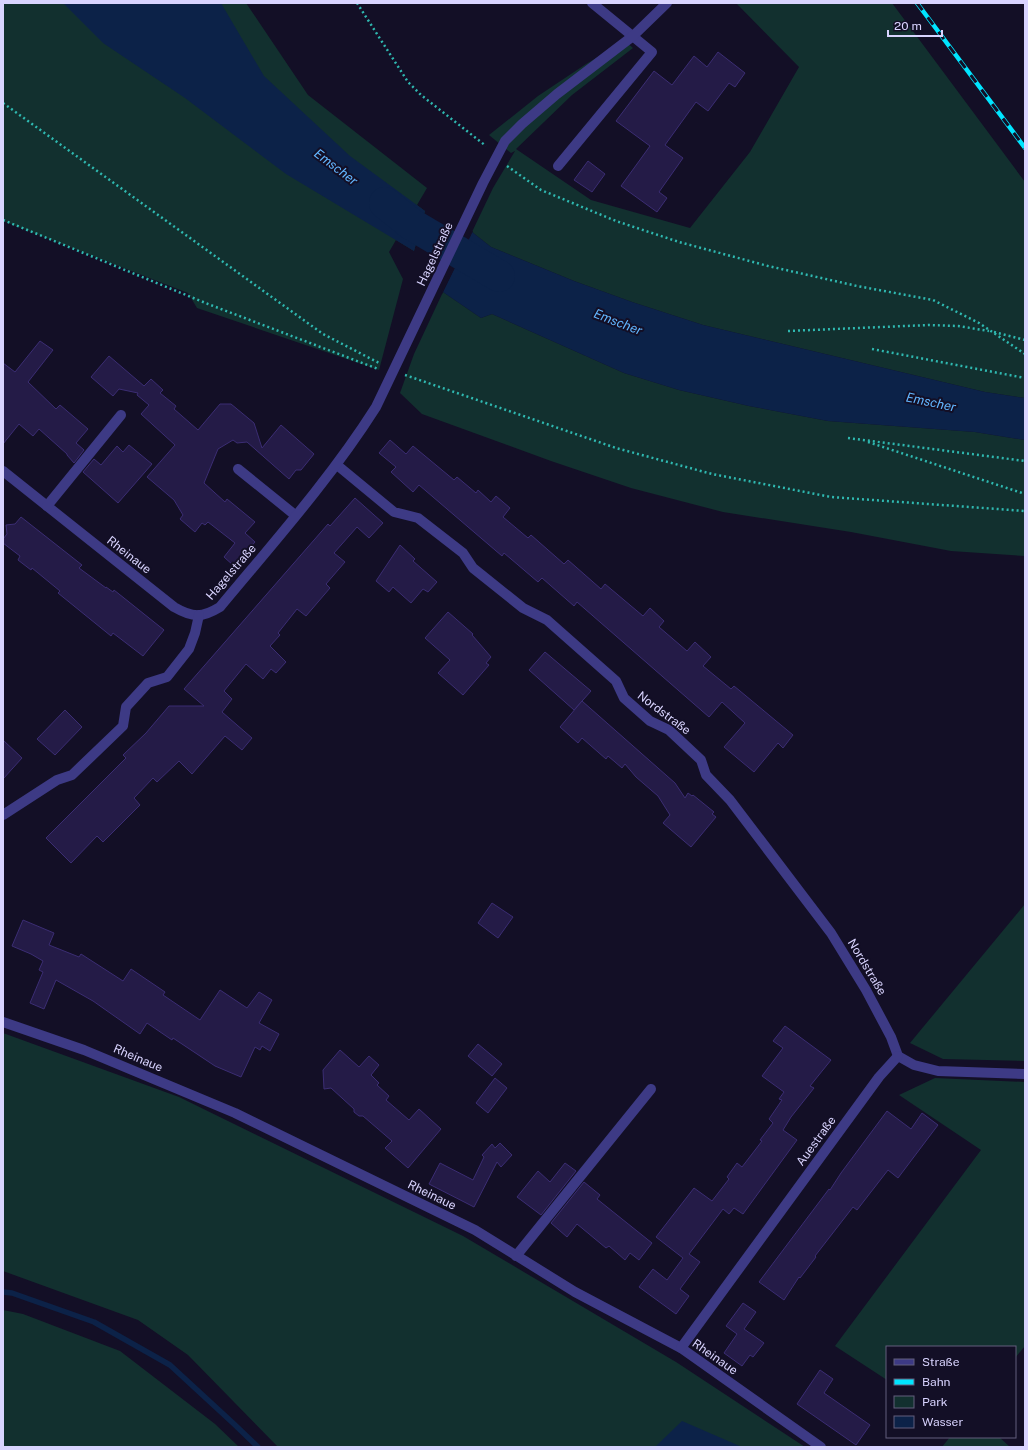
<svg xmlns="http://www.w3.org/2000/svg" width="1028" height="1450" font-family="'Public Sans',sans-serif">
<rect width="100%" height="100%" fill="#130f26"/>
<!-- green -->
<g fill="#12302f">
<polygon points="3,3 246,3 308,95 427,188 417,205 425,211 414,251 396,240 389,252 403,279 379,370 197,308 188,293 3,221"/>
<polygon points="736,3 892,3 1025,182 1025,398 985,392 703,325 632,302 574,281 491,247 472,232 493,188 515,151 511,153 489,135 538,96 586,64 625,41 633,48 572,95 516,149 591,200 690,228 750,152 799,67"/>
<polygon points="443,292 481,318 492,314 624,373 679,390 749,406 828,421 975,432 1025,440 1025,556 951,551 851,532 723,512 631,488 551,461 422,414 400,393 414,354"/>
<polygon points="1025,904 1025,1061 943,1059 910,1043"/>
<polygon points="3,1033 179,1097 463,1236 676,1362 805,1447 278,1447 188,1355 138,1320 3,1271"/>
<polygon points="935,1078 1025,1082 1025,1346 1015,1358 1015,1347 887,1347 887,1380 835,1346 981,1150 899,1095"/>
<polygon points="3,1310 23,1314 120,1351 215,1424 239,1447 3,1447"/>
<polygon points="950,1437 999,1437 1010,1447 942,1447"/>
</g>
<!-- water -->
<g fill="#0c2248">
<polygon points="63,3 221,3 264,76 350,156 425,211 414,251 286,174 185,98 103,43"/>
<polygon points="472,232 491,247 574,281 632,302 703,325 985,392 1025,398 1025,440 975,432 828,421 749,406 679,390 624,373 492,314 481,318 443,292"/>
<polygon points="682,1421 742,1447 655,1447"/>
</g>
<!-- pier -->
<polygon fill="#130f26" points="471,231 473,231 442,294 441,292"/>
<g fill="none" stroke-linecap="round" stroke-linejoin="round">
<!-- stream -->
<polyline stroke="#0c2248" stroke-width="5.5" points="3,1292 12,1293 94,1322 170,1365 234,1424 258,1447"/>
<!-- river -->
<polyline stroke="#0c2248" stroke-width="32" points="385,203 411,224 499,276"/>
</g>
<!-- building -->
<g fill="#241b47" stroke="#3b2d73">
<polygon points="718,52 745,73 735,87 729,83 708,111 696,102 665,145 683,158 659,192 667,198 657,212 621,186 650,146 616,121 654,71 672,85 694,56 707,67"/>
<polygon points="588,161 605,174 592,192 574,180"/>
<polygon points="40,341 53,350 28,382 56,409 60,405 88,429 76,443 84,450 74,463 67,455 67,454 39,429 33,436 19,424 3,444 3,363 15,372"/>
<polygon points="109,356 144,386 151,379 163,390 160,393 176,406 174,409 198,430 220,404 231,404 254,423 262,448 281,425 314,454 301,470 296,470 289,479 247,442 237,443 233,440 218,449 204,483 225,502 227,499 255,522 245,533 255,542 234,566 224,557 235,543 208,522 205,525 202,523 195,532 180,519 183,515 174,500 147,477 175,445 141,414 149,405 137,395 138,393 119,389 113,396 91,377"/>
<polygon points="390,440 406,454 413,446 454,480 457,477 476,493 478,490 491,502 496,496 510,508 503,517 528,538 531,535 564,564 568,560 601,589 605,584 643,616 650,608 664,621 659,627 687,651 695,642 711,657 703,666 731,689 734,686 793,735 783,748 778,743 754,772 724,747 745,723 722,702 709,717 577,602 574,606 542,578 538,582 504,553 502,556 419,485 413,492 391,472 396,467 379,453"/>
<polygon points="129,445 152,464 118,503 83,472 94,459 101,465 117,446 123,452"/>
<polygon points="355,498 383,523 369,538 357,527 334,553 345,562 326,584 330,588 306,616 297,609 278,633 280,635 270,646 286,662 276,673 271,669 263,679 246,664 224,691 232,699 222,712 252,738 242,750 225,736 192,774 179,761 157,782 153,778 134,798 140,805 103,842 97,836 71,863 46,838 126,758 123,755 146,733 169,706 204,706 184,689 328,524 330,526"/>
<polygon points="21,517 82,565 79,568 106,588 106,587 113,592 114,590 164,630 143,656 113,633 111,636 58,593 60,591 32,568 31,570 18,560 20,556 3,543 3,539 7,534 6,525 15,524"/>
<polygon points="400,545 415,559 413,561 437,582 428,592 423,589 411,603 393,587 389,592 376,581"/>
<polygon points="448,612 473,634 472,635 491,657 486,663 489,665 463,695 438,673 450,660 425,638"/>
<polygon points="545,652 591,691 574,710 529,670"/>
<polygon points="582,701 675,783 685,798 688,793 692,796 693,795 714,812 712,814 716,817 691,847 663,823 670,815 658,796 636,777 625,764 622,768 608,756 606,759 582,738 578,743 560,727"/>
<polygon points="65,710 82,727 55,755 37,739"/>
<polygon points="3,740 22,758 3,779"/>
<polygon points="492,903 513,917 498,938 478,923"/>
<polygon points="23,920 54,933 49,945 79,957 81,954 123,981 131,969 165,992 163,995 200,1020 220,990 247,1008 259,992 272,1000 259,1023 279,1034 270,1051 262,1046 260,1050 255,1047 241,1077 215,1066 173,1038 172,1040 147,1023 140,1034 93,1001 56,980 44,1009 30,1003 43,972 39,970 43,961 31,954 12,946"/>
<polygon points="785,1026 831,1060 810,1086 814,1088 791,1117 783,1130 797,1140 743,1214 734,1208 729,1214 723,1209 689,1254 700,1262 680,1289 689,1296 676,1314 639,1287 653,1269 667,1280 683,1258 656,1237 694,1188 712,1201 729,1179 727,1177 737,1163 742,1167 762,1141 760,1140 773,1123 769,1119 782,1100 779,1099 784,1092 762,1076 783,1048 773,1041"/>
<polygon points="478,1044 502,1064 492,1076 468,1056"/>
<polygon points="340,1050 359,1067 369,1056 379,1065 371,1075 379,1083 377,1085 389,1096 386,1100 409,1120 419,1109 441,1129 408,1168 385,1148 392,1141 363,1116 359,1116 354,1112 354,1109 331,1088 324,1089 323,1070"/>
<polygon points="495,1078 507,1088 488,1113 476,1103"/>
<polygon points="887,1111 911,1129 922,1113 938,1125 898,1178 888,1170 857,1210 853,1207 815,1256 816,1257 800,1278 799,1277 784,1300 759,1282 829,1189 830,1190 841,1173"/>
<polygon points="500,1143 512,1155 501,1167 497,1162 474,1207 429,1184 440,1163 473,1180 484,1157 482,1155 492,1144 495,1148"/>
<polygon points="565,1163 576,1171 541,1215 517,1197 538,1171 550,1182"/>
<polygon points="584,1182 600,1195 597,1199 652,1243 639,1260 630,1253 625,1260 609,1246 606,1248 577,1224 567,1237 551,1223"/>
<polygon points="743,1303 756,1312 744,1329 764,1343 753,1357 750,1355 742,1366 724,1353 737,1334 726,1326"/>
<polygon points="820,1370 833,1379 824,1393 870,1425 856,1445 797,1404"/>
</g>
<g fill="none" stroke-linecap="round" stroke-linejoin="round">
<!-- path -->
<g stroke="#2fb8b0" stroke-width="2.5" stroke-dasharray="2 3" stroke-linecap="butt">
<polyline points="357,3 408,82 421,95 486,146"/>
<polyline points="3,103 323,334 381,364"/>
<polyline points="507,166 541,190 616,221 679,242 768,266 857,286 933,300 979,323 1025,354"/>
<polyline points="3,220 208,304 378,369"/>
<polyline points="788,331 929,325 958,326 989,331"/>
<polyline points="994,332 1025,340"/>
<polyline points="872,349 1025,378"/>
<polyline points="405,375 616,448 712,474 831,497 1025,511"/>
<polyline points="848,438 1025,461"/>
<polyline points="868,442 1025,494"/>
</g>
<!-- service -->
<g stroke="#3d3a85" stroke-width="10">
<polyline points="558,166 652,52 592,3"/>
<polyline points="516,1256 651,1089"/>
</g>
<!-- minor -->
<g stroke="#3d3a85" stroke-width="10">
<polyline points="337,465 394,512 418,518 463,553 473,568 523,608 547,620 616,681 624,698 650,721 669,730 701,760 706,775 730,800 831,933 866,990 891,1037 898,1056"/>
<polyline points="238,469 295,515"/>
<path d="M3 471 174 607C193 618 202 618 220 607 274 542 331 478 376 407L483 183 505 141 522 124 557 94 633 36 667 3"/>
<polyline points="47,506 121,415"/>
<polyline points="3,815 57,780 72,775 123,726 126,707 148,683 167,677 189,649 195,633 199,615"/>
<polyline points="3,1022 84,1050 235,1113 475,1230 575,1292 681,1348 821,1447"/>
<polyline points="898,1056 914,1065 938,1071 1025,1074"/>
<polyline points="681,1348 879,1077 898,1056"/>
</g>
<!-- rail casing -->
<g stroke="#00e5ff" stroke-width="4.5">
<polyline id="rail" points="917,3 1025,148"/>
</g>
<!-- rail -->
<use href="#rail" stroke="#130f26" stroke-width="3" stroke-dasharray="9" stroke-linecap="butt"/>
</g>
<g text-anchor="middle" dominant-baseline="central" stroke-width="4" stroke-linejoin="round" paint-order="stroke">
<!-- street labels -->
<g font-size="12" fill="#d9d4ff" stroke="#130f26">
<text transform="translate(435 254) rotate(-65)">Hagelstraße</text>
<text transform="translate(129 555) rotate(38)">Rheinaue</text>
<text transform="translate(231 572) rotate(-49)">Hagelstraße</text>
<text transform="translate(664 713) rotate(37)">Nordstraße</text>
<text transform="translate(867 967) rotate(59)">Nordstraße</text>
<text transform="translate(138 1058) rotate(23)">Rheinaue</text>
<text transform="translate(816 1141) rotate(-54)">Auestraße</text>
<text transform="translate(432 1195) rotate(26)">Rheinaue</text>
<text transform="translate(715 1357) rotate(35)">Rheinaue</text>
</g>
<!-- water labels -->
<g font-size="13" font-style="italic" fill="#62b6ff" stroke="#130f26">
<text transform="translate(336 167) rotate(37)">Emscher</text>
<text transform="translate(618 322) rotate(21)">Emscher</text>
<text transform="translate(931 402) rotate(12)">Emscher</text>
</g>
</g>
<!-- border -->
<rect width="1028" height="1450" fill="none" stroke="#d9d4ff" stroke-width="8"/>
<!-- legend -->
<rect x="886" y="1346" width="130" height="92" fill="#130f26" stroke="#625e7d"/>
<rect x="894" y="1359" width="20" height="6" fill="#3d3a85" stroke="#625e7d"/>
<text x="922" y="1366" font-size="12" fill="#d9d4ff">Straße</text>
<rect x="894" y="1379" width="20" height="6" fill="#00e5ff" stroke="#625e7d"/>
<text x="922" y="1386" font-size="12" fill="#d9d4ff">Bahn</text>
<rect x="894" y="1396" width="20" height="12" fill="#12302f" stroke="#625e7d"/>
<text x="922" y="1406" font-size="12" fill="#d9d4ff">Park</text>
<rect x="894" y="1416" width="20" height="12" fill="#0c2248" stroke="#625e7d"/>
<text x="922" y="1426" font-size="12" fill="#d9d4ff">Wasser</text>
<!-- scale -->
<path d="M888 30v6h54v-6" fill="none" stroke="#d9d4ff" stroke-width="2"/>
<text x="894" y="30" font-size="12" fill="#d9d4ff" stroke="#130f26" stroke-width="3" paint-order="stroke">20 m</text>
</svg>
